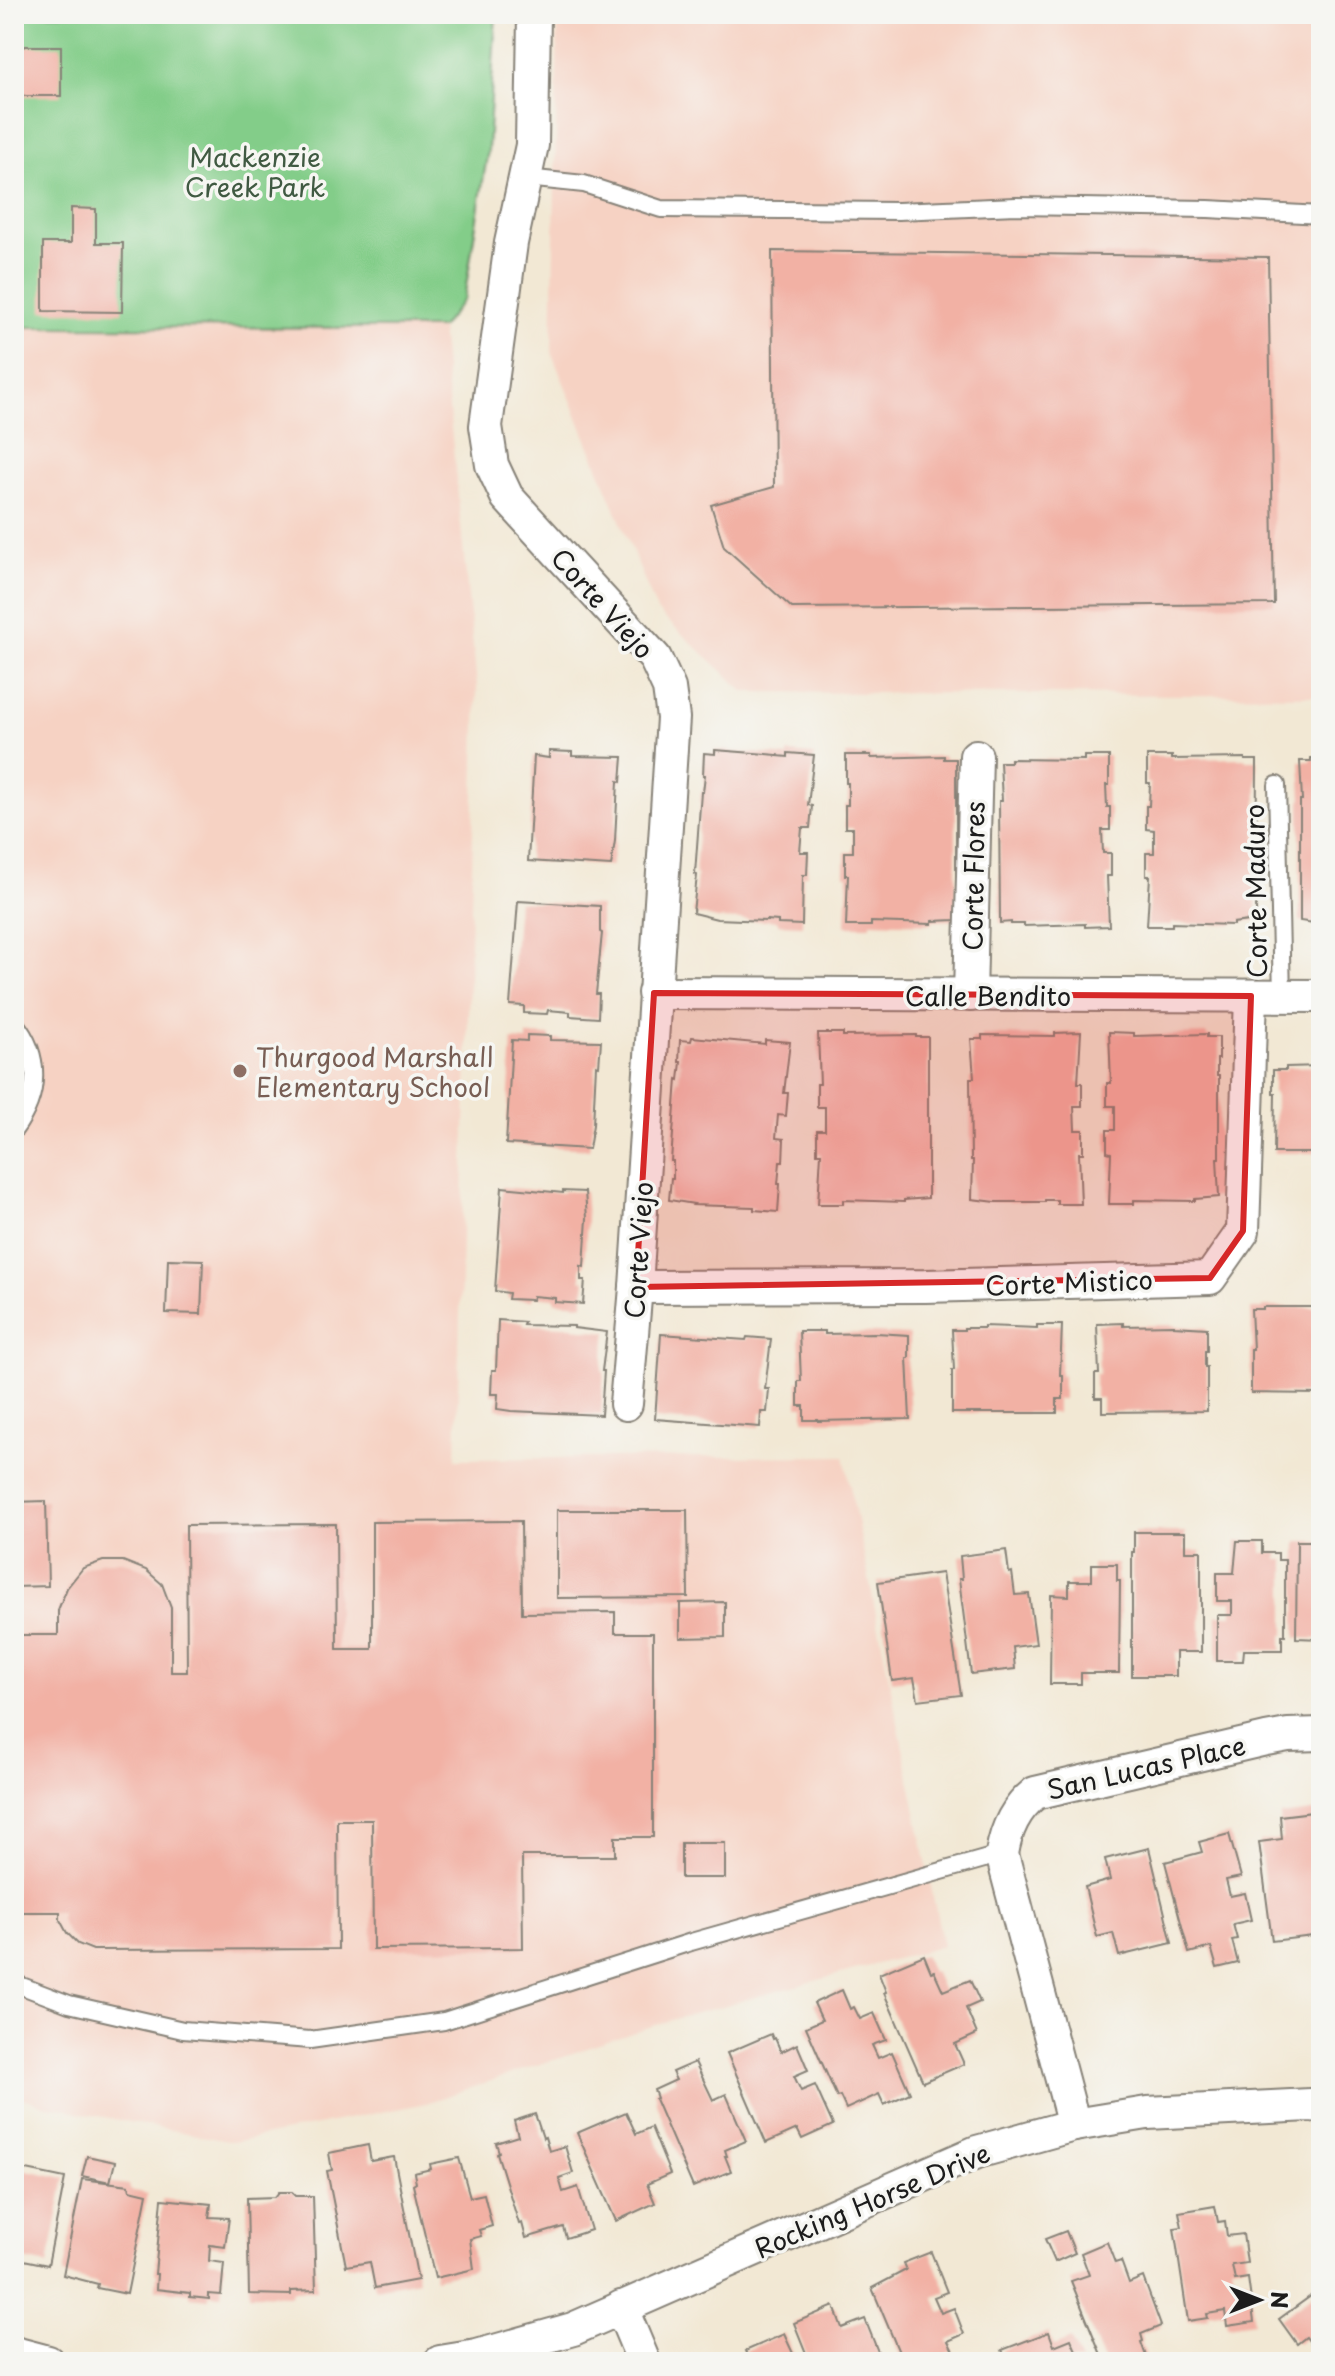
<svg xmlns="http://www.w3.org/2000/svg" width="1335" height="2376" font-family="'Playpen Sans',sans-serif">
<rect width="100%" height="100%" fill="#f6f6f2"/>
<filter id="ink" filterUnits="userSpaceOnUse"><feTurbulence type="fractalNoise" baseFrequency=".0125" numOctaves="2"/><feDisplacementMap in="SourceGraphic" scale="16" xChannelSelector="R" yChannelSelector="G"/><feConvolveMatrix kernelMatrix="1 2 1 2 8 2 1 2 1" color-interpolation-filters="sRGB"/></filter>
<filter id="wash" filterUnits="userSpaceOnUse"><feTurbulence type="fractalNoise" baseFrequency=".006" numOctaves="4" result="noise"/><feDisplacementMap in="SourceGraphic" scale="32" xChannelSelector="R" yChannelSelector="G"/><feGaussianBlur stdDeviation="1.8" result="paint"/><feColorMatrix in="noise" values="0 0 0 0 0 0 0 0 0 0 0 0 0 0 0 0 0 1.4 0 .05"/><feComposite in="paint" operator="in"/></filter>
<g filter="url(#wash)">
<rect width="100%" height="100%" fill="#f2e8d4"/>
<!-- built -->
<g fill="#f6d2c3">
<polygon points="558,14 1321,14 1321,696 745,692 657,611 552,354"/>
<polygon points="14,327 441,328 477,686 456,1459 844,1456 943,1946 667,2021 426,2103 233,2142 47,2106 14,2095"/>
</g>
<!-- green -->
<polygon fill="#83cd89" stroke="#507452" stroke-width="2" points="14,14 496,14 488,150 464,299 441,328 14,327"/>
<g id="blocks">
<!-- building -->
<g fill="#f2b1a4">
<polygon points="26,46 61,46 61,96 26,96 14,94 14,49"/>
<polygon points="71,208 96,209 96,243 123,243 122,312 43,311 43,243 71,243"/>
<polygon points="772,251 1268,257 1274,604 792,608 724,547 711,505 774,487"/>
<polygon points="715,750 778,755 777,756 788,757 788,753 814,755 808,805 812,806 810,828 802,828 800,852 808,852 807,875 803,875 802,925 778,924 778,921 767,920 767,921 717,919 693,913 697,875 695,874 701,792 703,792 705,775 703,775 704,753 715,754"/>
<polygon points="549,751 572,752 572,756 623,757 621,782 618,781 615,841 611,866 528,861 534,756 549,758"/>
<polygon points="846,755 871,755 871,758 944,756 944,759 956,759 956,920 932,921 932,924 871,922 871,926 846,926 848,875 845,875 845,852 853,852 853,828 845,828 845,805 848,805 848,783 846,783"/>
<polygon points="1084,756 1109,756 1109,785 1106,785 1107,807 1110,807 1110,830 1102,830 1103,853 1111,853 1111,876 1107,876 1109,926 1085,927 1085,924 1024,926 1024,924 1011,924 1011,922 1000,923 999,801 1002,801 1000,762 1010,762 1010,759 1084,760"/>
<polygon points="1147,756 1172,756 1172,759 1245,758 1245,760 1257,760 1256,920 1233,923 1233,925 1172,923 1172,926 1147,926 1150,876 1146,876 1146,853 1154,853 1154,830 1146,829 1146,806 1149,806 1150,783 1147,783"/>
<polygon points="1311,758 1321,758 1321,924 1300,921 1300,800 1302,800 1300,761 1311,761"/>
<polygon points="518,901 600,906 600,932 602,933 596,994 599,994 598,1018 570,1016 570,1012 548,1010 547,1014 524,1013 524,1006 510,1005"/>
<polygon points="1081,1032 1078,1083 1082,1083 1082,1106 1074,1106 1075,1130 1083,1130 1083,1153 1079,1153 1081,1204 1057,1204 1057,1200 1045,1200 1045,1202 996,1202 972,1199 973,1160 971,1160 970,1078 974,1078 971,1039 982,1039 982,1035 1055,1036 1055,1033"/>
<polygon points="1109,1032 1134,1033 1134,1036 1207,1034 1207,1037 1219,1037 1219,1059 1217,1059 1217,1076 1219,1076 1219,1158 1217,1158 1219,1197 1195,1199 1195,1201 1134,1200 1134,1204 1109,1204 1111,1153 1107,1152 1107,1130 1115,1130 1115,1106 1107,1106 1107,1083 1111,1083"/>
<polygon points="818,1033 843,1033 843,1036 916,1035 916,1037 928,1037 928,1198 904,1200 904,1202 843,1200 843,1204 818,1204 821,1153 817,1153 817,1130 825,1130 825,1107 817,1107 817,1084 820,1084"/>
<polygon points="527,1035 550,1036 550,1040 601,1041 599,1066 596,1065 593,1125 589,1149 506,1144 512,1040 527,1041"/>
<polygon points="692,1037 765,1044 765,1040 790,1042 784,1093 788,1093 786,1116 778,1115 776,1138 784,1139 783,1162 780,1162 778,1184 780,1184 778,1212 754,1210 754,1207 693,1205 694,1204 669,1200 671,1178 673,1178 673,1161 671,1161 677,1079 679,1080 681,1062 679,1062 680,1040 691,1041"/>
<polygon points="1321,1066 1321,1153 1274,1153 1275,1093 1273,1093 1273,1070 1286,1070 1286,1067"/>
<polygon points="502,1187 563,1193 563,1191 585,1192 587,1218 584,1267 581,1266 581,1280 585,1280 583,1304 555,1302 555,1298 533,1296 532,1300 508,1299 509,1293 495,1291"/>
<polygon points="168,1259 203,1260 201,1314 166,1313"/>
<polygon points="1263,1307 1321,1307 1321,1394 1251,1393 1251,1349 1253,1349 1251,1309 1263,1309"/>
<polygon points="498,1320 524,1322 523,1325 574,1326 574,1328 607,1332 602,1371 604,1371 601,1415 511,1411 497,1409 498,1394 491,1394 492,1370 496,1370"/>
<polygon points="1123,1323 1123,1326 1174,1325 1174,1326 1207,1328 1207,1351 1205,1351 1205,1367 1207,1367 1207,1411 1102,1412 1102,1398 1095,1398 1095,1374 1099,1374 1097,1324"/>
<polygon points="1037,1325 1062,1325 1060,1375 1063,1375 1063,1399 1057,1399 1057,1413 952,1413 952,1370 954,1370 952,1330 964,1330 964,1328 984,1328 984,1326 1037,1328"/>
<polygon points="799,1331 825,1331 825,1334 876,1333 909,1335 909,1358 907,1358 910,1419 818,1421 818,1420 804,1420 804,1406 798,1406 798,1381 801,1381"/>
<polygon points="661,1334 746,1340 747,1337 771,1339 765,1389 769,1389 767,1412 761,1412 760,1427 655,1419"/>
<polygon points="46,1501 48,1586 14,1587 14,1502"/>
<polygon points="557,1510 687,1510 688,1597 557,1598"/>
<polygon points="521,1521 522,1613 615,1612 615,1633 653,1633 653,1837 615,1837 615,1856 522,1856 523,1948 373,1949 372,1820 337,1820 338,1949 93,1950 78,1944 67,1933 60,1920 60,1912 14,1912 14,1635 58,1635 58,1610 67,1588 83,1568 103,1561 123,1561 146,1570 162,1584 171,1608 171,1672 187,1672 186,1525 336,1524 337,1649 372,1649 372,1522"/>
<polygon points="1134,1532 1185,1532 1185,1551 1201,1551 1201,1652 1176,1652 1176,1676 1132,1676 1132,1552 1134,1552"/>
<polygon points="1237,1541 1262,1541 1262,1553 1278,1553 1278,1560 1285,1560 1285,1635 1282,1635 1282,1650 1244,1650 1243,1661 1217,1661 1217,1615 1232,1615 1232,1601 1217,1601 1217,1573 1234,1573"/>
<polygon points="1297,1541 1321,1541 1321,1639 1296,1638"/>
<polygon points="1006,1550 1009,1573 1012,1572 1015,1595 1029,1594 1036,1644 1013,1647 1015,1669 971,1674 959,1579 962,1579 960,1556"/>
<polygon points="1092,1564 1117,1564 1117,1581 1120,1581 1119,1673 1081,1673 1081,1684 1050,1684 1051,1595 1069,1596 1069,1581 1092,1581"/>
<polygon points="942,1573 961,1695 918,1700 914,1678 892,1681 878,1582"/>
<polygon points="725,1602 725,1637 680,1638 680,1603"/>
<polygon points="1321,1811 1321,1935 1272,1941 1259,1842 1282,1839 1280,1816"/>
<polygon points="1229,1834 1241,1877 1226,1880 1230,1896 1245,1893 1251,1920 1233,1924 1237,1939 1232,1940 1238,1963 1217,1968 1211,1947 1189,1953 1165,1862 1202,1852 1199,1842"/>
<rect x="681" y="1843" width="44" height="35"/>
<polygon points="1149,1848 1172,1943 1119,1956 1113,1933 1097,1937 1085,1887 1110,1880 1105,1859"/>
<polygon points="924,1955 931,1972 934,1971 943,1991 970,1980 980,2002 966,2008 977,2034 955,2044 964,2064 923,2082 884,1993 886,1992 879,1974"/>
<polygon points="842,1990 850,2009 854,2007 860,2019 874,2013 886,2040 872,2045 878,2058 892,2052 910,2093 884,2105 879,2094 846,2109 840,2096 837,2097 806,2027 822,2020 814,2003"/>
<polygon points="771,2034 773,2039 775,2038 781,2052 797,2044 808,2070 794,2076 801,2091 815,2085 833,2125 802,2139 797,2129 766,2143 727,2053"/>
<polygon points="695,2062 713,2100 726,2094 746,2141 725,2150 727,2156 725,2156 731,2171 693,2187 655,2099 657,2098 654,2090 676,2080 672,2072"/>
<polygon points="626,2112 636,2134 651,2127 670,2174 647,2184 655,2203 616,2221 577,2133"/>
<polygon points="535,2114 543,2138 545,2137 549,2151 565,2146 573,2173 559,2178 563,2192 578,2187 591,2230 566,2238 563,2227 526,2238 522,2223 519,2224 497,2153 499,2152 496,2143 518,2136 514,2121"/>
<polygon points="368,2145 371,2161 394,2157 418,2280 375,2288 370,2262 346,2266 327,2171 332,2170 329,2153"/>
<polygon points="87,2156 115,2162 110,2182 82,2176"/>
<polygon points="459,2158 470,2197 484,2194 492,2226 479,2230 481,2236 470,2239 474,2269 435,2278 413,2185 416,2183 414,2173 431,2169 430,2164"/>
<polygon points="17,2168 65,2178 48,2265 14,2258 14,2182"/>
<polygon points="82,2179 129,2185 130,2190 147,2194 127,2294 97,2288 98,2284 63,2275"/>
<polygon points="279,2192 292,2192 296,2196 313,2196 316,2290 291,2291 291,2295 249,2294 247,2198 275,2197"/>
<polygon points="162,2199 211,2204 209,2217 229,2218 225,2247 210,2245 209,2261 224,2263 221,2295 209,2294 209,2299 190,2297 190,2293 156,2289 157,2274 155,2274"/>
<polygon points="1215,2206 1218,2222 1225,2221 1227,2236 1243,2234 1247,2263 1232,2265 1235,2280 1248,2278 1254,2322 1227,2326 1225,2311 1207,2314 1208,2318 1188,2321 1174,2228 1182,2227 1179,2212"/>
<polygon points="1066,2231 1075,2253 1055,2262 1045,2239"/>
<polygon points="1107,2242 1115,2263 1121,2261 1129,2283 1143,2277 1161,2326 1141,2334 1143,2341 1141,2342 1146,2356 1131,2362 1104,2362 1071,2281 1089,2275 1081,2253"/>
<polygon points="931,2252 947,2292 934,2297 941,2313 954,2308 964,2334 948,2341 953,2351 927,2362 903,2362 872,2288 906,2270 903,2263"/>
<polygon points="1315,2293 1321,2301 1321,2357 1306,2337 1297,2344 1279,2319"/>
<polygon points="834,2306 842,2328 865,2319 882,2362 813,2362 810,2357 808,2358 794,2323"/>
<polygon points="1049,2332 1054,2346 1071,2339 1081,2362 1007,2362 1002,2350"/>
<polygon points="784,2334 797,2362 750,2362 745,2351"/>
</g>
</g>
</g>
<g filter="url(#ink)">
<use href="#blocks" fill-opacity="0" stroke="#878278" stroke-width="2"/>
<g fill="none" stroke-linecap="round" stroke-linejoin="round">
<!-- lane casing -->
<g stroke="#878278" stroke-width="20">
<g id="lane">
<polyline points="526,178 584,184 661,209 898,211 1016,206 1208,209 1321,215"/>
<polyline points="1277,785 1282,996"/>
<path d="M14 1022C42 1056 40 1095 14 1130"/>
<polyline points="14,1983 69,2004 183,2030 310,2040 444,2021 691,1942 1002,1854"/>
</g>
</g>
<!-- street casing -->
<g stroke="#878278" stroke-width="36">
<g id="street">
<polyline points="534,14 532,145 511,243 486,426 492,465 507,497 655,658 669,688 673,718 636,1287 626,1404"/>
<polyline points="654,993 1321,996"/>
<polyline points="970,995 976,756"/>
<polyline points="636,1287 925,1286 1210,1278 1243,1231 1251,996"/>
<path d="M1074 2125 1002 1854C1006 1829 1015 1809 1035 1793L1266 1739 1288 1735 1321 1734"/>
<polyline points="621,2307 644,2362"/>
<polyline points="14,2353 48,2362"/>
<polyline points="440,2362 477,2356 573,2329 977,2152 1074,2125 1147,2113 1310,2105 1321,2106"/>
</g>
</g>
<!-- lane -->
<use href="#lane" stroke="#fff" stroke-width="16"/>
<!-- street -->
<use href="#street" stroke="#fff" stroke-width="32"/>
</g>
</g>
<!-- marked area -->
<path fill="#d62828" fill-opacity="0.2" stroke="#d62828" stroke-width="6" stroke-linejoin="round" d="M654 993 1251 996 1243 1231 1210 1278 636 1287Z"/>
<!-- markers -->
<circle fill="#8d6e63" stroke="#f6f6f2" stroke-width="3" cx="240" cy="1071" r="8"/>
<g text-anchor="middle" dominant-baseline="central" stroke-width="7" stroke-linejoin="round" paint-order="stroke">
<!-- park labels -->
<g font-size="26" fill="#405a42" stroke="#f6f6f2">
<text x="255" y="156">Mackenzie<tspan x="255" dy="30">Creek Park</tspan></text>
</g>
<!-- street labels -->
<g font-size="26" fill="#1c1c1c" stroke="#f6f6f2">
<text transform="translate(603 603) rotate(48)">Corte Viejo</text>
<text transform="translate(973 876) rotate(-89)">Corte Flores</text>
<text transform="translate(1255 891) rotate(-91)">Corte Maduro</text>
<text x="988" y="995">Calle Bendito</text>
<text transform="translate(638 1250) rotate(-86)">Corte Viejo</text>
<text transform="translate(1069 1282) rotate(-2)">Corte Mistico</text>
<text transform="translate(1146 1767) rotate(-13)">San Lucas Place</text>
<text transform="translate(872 2200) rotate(-23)">Rocking Horse Drive</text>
</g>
<!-- education labels -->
<g font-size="26" fill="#785e54" stroke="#f6f6f2" text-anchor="start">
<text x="256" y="1056">Thurgood Marshall<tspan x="256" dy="30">Elementary School</tspan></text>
</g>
</g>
<!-- margin -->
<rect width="1335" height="2376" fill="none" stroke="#f6f6f2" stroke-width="48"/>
<!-- north arrow -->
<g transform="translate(1259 2300) rotate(90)" stroke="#f6f6f2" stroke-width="6" paint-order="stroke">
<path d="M0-6L14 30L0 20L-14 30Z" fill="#1c1c1c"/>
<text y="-12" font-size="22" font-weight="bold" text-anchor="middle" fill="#1c1c1c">N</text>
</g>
</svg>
